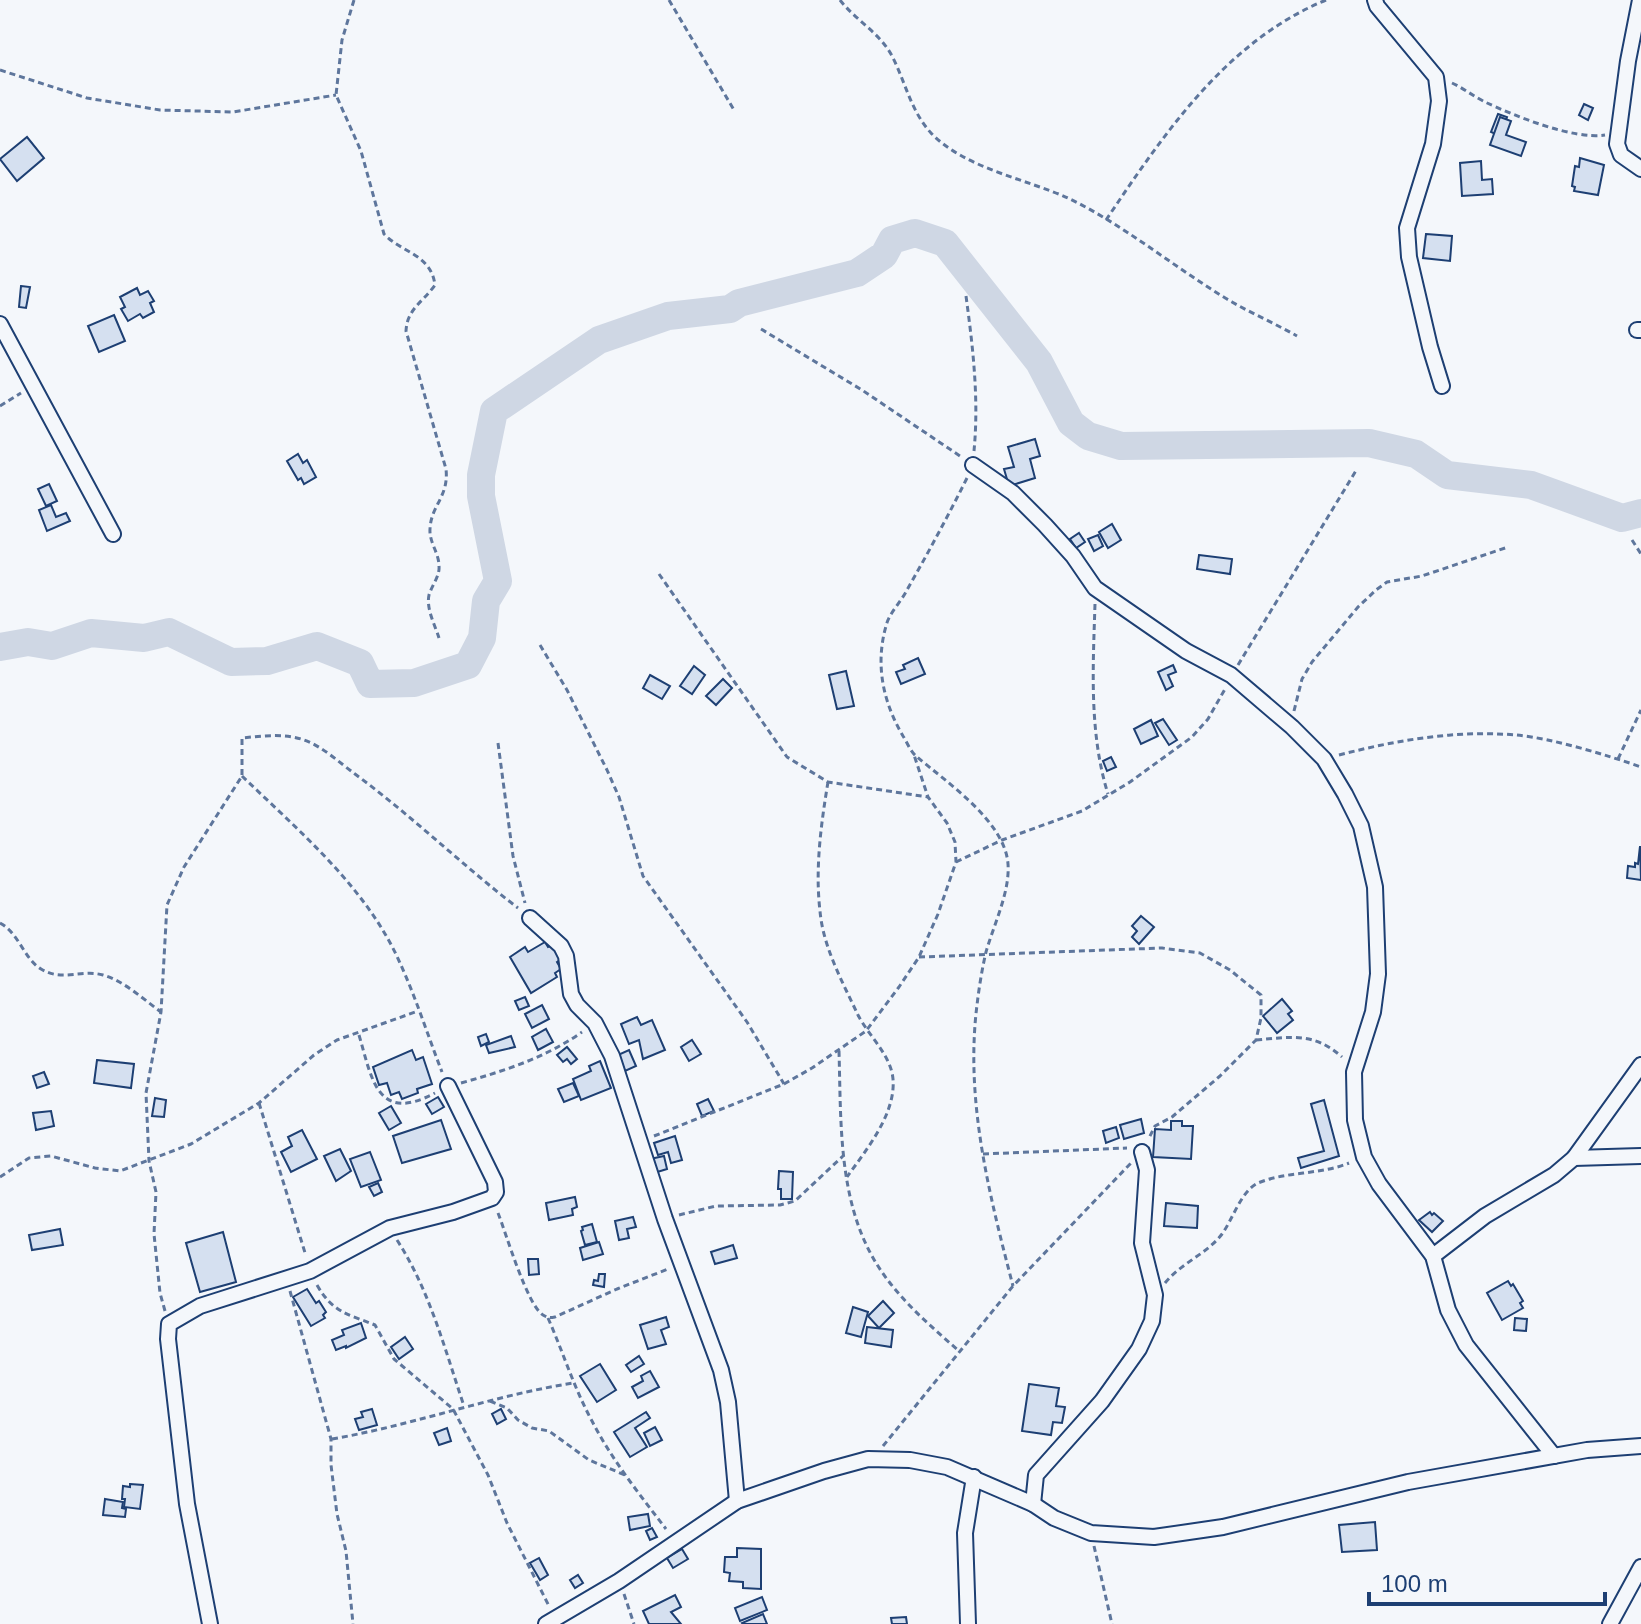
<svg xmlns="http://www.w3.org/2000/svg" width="1641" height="1624" font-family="Helvetica,sans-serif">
<rect width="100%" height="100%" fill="#f4f7fb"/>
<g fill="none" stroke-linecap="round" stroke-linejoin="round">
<!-- river -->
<polyline stroke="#cfd7e4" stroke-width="28" points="0,647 28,642 52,646 91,633 144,638 169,632 231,662 267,661 317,646 360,663 370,684 414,683 468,665 482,638 486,601 498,581 481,496 481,475 494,411 599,340 668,316 730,309 739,303 857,273 884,255 892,240 915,233 945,243 1039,362 1071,423 1088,436 1121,446 1369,443 1416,454 1447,475 1531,485 1622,518 1641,513"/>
</g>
<!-- building -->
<g fill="#d5e0f0" stroke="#1d3f73" stroke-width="2">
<polygon points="1584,104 1593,108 1588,120 1579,115"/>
<polygon points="1498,114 1507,117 1500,136 1491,132"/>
<polygon points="1500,117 1511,121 1506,135 1526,142 1521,156 1490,145"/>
<polygon points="27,137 44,158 17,181 0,159"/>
<polygon points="1580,158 1604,165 1598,195 1574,191 1575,187 1572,186 1575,166 1579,167"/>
<polygon points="1481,161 1482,180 1492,179 1493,194 1462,196 1460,163"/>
<polygon points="1426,234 1452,236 1450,261 1423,258"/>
<polygon points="21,286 30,287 26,308 19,307"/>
<polygon points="137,288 140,295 148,291 154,301 150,303 154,312 143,318 140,314 128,321 121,309 125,307 120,297"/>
<polygon points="114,315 125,341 99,352 88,326"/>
<polygon points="1035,439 1040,456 1030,459 1035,478 1009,486 1004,469 1014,467 1008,447"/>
<polygon points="298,454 303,463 307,460 316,477 304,484 301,478 298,480 287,461"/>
<polygon points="49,484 57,501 46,506 38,489"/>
<polygon points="51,505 56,517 66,513 70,521 47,531 39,510"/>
<polygon points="1112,524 1121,540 1108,548 1099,532"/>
<polygon points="1079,533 1085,542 1076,548 1070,539"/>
<polygon points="1098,535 1103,546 1094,551 1088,539"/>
<polygon points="1199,555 1232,559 1230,574 1197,569"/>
<polygon points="918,658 925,674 901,684 896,672 905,669 903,665"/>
<polygon points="1173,665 1176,672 1168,675 1173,686 1166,690 1158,672"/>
<polygon points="694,666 705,675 692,694 680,686"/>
<polygon points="846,671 854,706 837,709 829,675"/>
<polygon points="650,675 670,686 662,699 643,688"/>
<polygon points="723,679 732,688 716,705 706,696"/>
<polygon points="1163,719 1177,740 1169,745 1155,723"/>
<polygon points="1151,720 1158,736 1141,744 1134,729"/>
<polygon points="1111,757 1116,767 1107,771 1103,761"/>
<polygon points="1640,846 1641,880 1627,878 1628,866 1635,867 1635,863 1638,864"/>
<polygon points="1141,916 1154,927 1139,944 1132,937 1137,931 1132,926"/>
<polygon points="545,942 548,947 552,945 560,960 557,962 561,969 555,973 557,977 531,993 510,957 525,947 528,952"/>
<polygon points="525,997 529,1006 519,1010 515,1001"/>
<polygon points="1282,999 1292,1011 1288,1014 1293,1020 1277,1033 1263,1016"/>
<polygon points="542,1005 549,1019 532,1028 525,1014"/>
<polygon points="637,1017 641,1025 652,1020 665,1050 643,1059 639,1040 629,1044 621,1024"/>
<polygon points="546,1029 553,1042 538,1050 532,1037"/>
<polygon points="486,1034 489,1042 481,1046 478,1037"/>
<polygon points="511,1036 515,1047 489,1053 486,1045"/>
<polygon points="692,1040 701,1054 689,1061 681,1047"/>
<polygon points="567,1047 577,1059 571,1064 567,1059 563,1062 557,1055"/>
<polygon points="412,1050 416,1060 423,1057 432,1084 417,1089 418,1093 402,1099 399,1092 391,1095 387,1083 379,1085 373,1067"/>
<polygon points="629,1050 636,1066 625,1071 618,1055"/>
<polygon points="97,1060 134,1064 131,1088 94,1083"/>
<polygon points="600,1061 611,1088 581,1100 573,1079 591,1071 589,1066"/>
<polygon points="44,1072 49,1084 37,1088 33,1076"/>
<polygon points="573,1083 579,1096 564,1102 558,1089"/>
<polygon points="438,1097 444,1107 432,1114 426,1104"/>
<polygon points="155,1098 166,1100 164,1117 152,1116"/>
<polygon points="708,1099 714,1111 702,1116 697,1104"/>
<polygon points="1324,1100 1339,1156 1301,1168 1298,1158 1324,1151 1311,1104"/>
<polygon points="391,1106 401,1123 389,1130 379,1113"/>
<polygon points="51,1111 54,1126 36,1130 33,1113"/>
<polygon points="1141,1119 1144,1133 1124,1139 1120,1125"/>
<polygon points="441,1120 451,1149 402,1163 393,1136"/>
<polygon points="1171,1121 1182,1121 1182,1126 1193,1126 1191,1159 1153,1157 1155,1129 1171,1130"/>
<polygon points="1116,1127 1119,1138 1106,1143 1103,1131"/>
<polygon points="302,1130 317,1159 291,1172 281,1152 292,1146 288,1137"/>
<polygon points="675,1136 682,1160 671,1163 668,1152 658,1155 654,1143"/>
<polygon points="340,1149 351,1171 336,1181 324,1156"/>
<polygon points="370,1152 381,1180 361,1187 350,1159"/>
<polygon points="664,1156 667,1169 654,1173 650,1159"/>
<polygon points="779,1171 793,1172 792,1199 781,1199 781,1189 778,1189"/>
<polygon points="378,1183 382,1192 374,1196 369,1187"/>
<polygon points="575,1197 577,1207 572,1209 573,1215 549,1220 546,1203"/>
<polygon points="1166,1203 1198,1206 1197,1228 1164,1226"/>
<polygon points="1430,1212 1432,1215 1434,1213 1443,1221 1432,1232 1419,1220"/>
<polygon points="633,1217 636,1227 627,1229 629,1238 619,1240 615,1221"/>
<polygon points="592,1224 597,1242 585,1245 581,1231 583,1230 582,1227"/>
<polygon points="60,1229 63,1245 32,1250 29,1235"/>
<polygon points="223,1232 236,1282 200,1292 186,1243"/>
<polygon points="599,1242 603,1254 583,1260 580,1248"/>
<polygon points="733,1245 737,1258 715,1264 711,1252"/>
<polygon points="528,1259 538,1259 539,1274 529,1275"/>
<polygon points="599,1274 605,1274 604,1287 593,1285 594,1280 598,1281"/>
<polygon points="1508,1281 1511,1286 1513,1284 1523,1301 1520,1303 1523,1308 1502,1320 1487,1293"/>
<polygon points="307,1289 316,1303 319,1301 326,1312 323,1315 325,1318 311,1326 293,1297"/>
<polygon points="883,1301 894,1313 879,1328 868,1316"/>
<polygon points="853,1307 868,1312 861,1337 846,1333"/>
<polygon points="666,1317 669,1327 661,1330 666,1344 648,1349 640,1325"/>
<polygon points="1515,1318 1527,1319 1526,1331 1514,1330"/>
<polygon points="361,1323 366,1338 346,1348 346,1346 336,1350 332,1340 344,1335 342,1330"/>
<polygon points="867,1327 893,1330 891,1347 865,1343"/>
<polygon points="405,1337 413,1349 399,1359 391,1347"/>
<polygon points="639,1356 644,1364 631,1372 626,1365"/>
<polygon points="600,1364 616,1390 597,1402 580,1376"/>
<polygon points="650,1371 659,1387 638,1398 632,1387 643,1381 641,1376"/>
<polygon points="1029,1384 1059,1388 1056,1406 1065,1407 1062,1423 1053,1422 1051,1435 1022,1431"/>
<polygon points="372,1409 377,1425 359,1430 355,1419 363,1417 361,1412"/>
<polygon points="501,1409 506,1419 497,1424 492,1414"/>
<polygon points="646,1412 650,1418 635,1428 647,1447 630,1457 614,1432"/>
<polygon points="655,1427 662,1440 650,1446 644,1433"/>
<polygon points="447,1428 451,1441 439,1445 434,1433"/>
<polygon points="130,1484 143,1485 140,1509 124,1507 125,1499 122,1499 123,1486 130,1487"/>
<polygon points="105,1499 123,1502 122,1508 126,1509 125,1517 103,1515"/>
<polygon points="648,1514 650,1526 630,1530 628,1517"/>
<polygon points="1375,1522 1377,1550 1342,1552 1339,1525"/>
<polygon points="652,1528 657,1537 650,1540 646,1531"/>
<polygon points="737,1548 761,1549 761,1589 743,1588 743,1582 729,1581 730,1573 724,1572 725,1557 737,1557"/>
<polygon points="682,1549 688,1559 673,1568 667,1558"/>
<polygon points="539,1558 548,1575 540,1580 530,1563"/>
<polygon points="578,1575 583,1583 575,1588 570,1580"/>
<polygon points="675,1595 681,1607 671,1612 681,1624 649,1624 643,1611"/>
<polygon points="762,1597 767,1610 740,1621 735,1608"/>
<polygon points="763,1614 767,1624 743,1624 742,1623"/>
<polygon points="906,1617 907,1624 892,1624 891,1618"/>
</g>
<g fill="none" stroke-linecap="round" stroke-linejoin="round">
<!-- street casing -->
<g stroke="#1d3f73" stroke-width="18">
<g id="street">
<polyline points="1375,0 1377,6 1436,77 1439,101 1433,144 1407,228 1409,257 1430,347 1442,386"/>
<polyline points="1640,0 1628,61 1617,144 1621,155 1641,169"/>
<polyline points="0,324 113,534"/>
<polyline points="1637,330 1641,330"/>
<polyline points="973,465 1013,493 1045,525 1073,556 1095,588 1186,651 1231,675 1292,727 1324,759 1345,794 1361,826 1375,887 1378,974 1373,1012 1354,1072 1355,1120 1364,1157 1379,1184 1433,1256 1448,1310 1466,1345 1554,1456"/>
<polyline points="530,918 561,946 566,956 571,994 577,1005 595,1023 612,1056 665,1219 721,1370 728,1402 737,1501"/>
<polyline points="1574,1158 1641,1156"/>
<polyline points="1433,1256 1485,1216 1554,1175 1574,1158 1641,1065"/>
<polyline points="1033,1504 1036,1475 1102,1401 1139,1349 1152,1321 1155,1295 1142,1243 1147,1170 1142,1152"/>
<polyline points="210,1624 187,1504 168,1339 169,1324 200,1306 310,1271 390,1228 453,1212 492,1198 496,1192 495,1182 448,1086"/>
<polyline points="546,1624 619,1581 737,1501 824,1471 868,1459 910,1460 947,1467 1033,1504 1054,1518 1091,1533 1154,1537 1223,1527 1408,1482 1587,1450 1641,1446"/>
<polyline points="968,1624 965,1533 974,1477"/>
<polyline points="1610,1624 1641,1567"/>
</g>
</g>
<!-- path -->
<g stroke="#5e769c" stroke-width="3" stroke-dasharray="6 4" stroke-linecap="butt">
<path d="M354 0 342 40 336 95 361 151 384 234C402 253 431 254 435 285 423 302 407 309 406 331L446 469C449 497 431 505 430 529 429 542 439 553 439 566 440 576 432 585 429 595 426 609 435 625 439 638"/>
<polyline points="669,0 734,110"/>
<path d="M840 0C856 21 881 33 893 58 906 84 911 111 931 133 964 168 1026 179 1068 198 1126 226 1176 269 1232 302 1253 314 1276 324 1297 336"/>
<polyline points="0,70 87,98 160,110 233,112 336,95"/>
<path d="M1452 83C1463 88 1473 96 1485 102 1515 116 1573 140 1605 135"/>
<path d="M1106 220C1164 134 1226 41 1326 0"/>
<path d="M966 296C973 348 979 399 974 451"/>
<polyline points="761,329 862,390 960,456"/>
<polyline points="0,406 21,393"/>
<path d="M967 478C948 516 928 553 907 590 901 602 889 613 886 626 875 665 883 702 903 736 907 742 910 751 916 756 946 782 1005 821 1008 864 1010 892 994 924 986 952 982 969 979 988 977 1005 965 1100 989 1194 1013 1286"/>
<polyline points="1632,540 1641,554"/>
<polyline points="659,574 787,757 828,782 928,797"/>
<path d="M1095 604C1093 668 1089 733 1108 794"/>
<polyline points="540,645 567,690 607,770 619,797 643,876 747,1022 784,1084"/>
<polyline points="1238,665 1357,469"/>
<polyline points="1294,711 1302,679 1312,662 1358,607 1376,590 1387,582 1422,576 1508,547"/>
<polyline points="498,743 513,856 525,903"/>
<path d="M1339 755C1397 740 1456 730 1516 735 1551 738 1607 755 1641 767"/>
<polyline points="1618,759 1641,710"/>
<path d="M242 776C300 832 367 888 400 963 416 998 428 1036 442 1072"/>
<path d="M828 782C821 824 815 869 820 911 823 947 843 983 858 1015 868 1035 891 1055 893 1079 896 1114 866 1150 847 1177"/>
<polyline points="956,862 1002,840 1082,811 1130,782 1192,737 1208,719 1225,689"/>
<path d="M0 923C19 933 24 959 41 969 62 982 81 969 103 975 124 981 143 999 161 1012"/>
<polyline points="919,957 1162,948 1200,953 1230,970 1261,995 1261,1018 1256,1040 1220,1076 1172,1117 1155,1126 1149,1138"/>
<path d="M359 1035C372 1079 377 1124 435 1093"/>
<path d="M1256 1040C1292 1037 1314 1032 1342 1057"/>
<path d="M839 1051C841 1118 838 1195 872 1256 893 1294 927 1323 959 1351"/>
<path d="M461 1083C504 1071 545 1058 582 1032"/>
<polyline points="259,1103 306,1256"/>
<polyline points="654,1136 784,1084 812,1068 866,1031 899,987 919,957 938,914 956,862 955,842 947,823 928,797 914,755"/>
<polyline points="983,1154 1127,1148"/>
<polyline points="0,1177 29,1158 51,1156 95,1168 120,1171 191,1144 259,1103 314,1055 337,1040 418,1011"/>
<path d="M498 1213C506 1233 527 1305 543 1315 548 1318 550 1318 555 1317L617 1289 668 1269"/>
<polyline points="679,1215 716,1206 780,1205 795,1201 843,1156"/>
<path d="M397 1240C430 1291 445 1350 464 1406"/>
<path d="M1165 1283C1181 1263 1207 1254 1222 1234 1233 1219 1241 1191 1258 1183 1287 1171 1320 1175 1349 1163"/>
<path d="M317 1285C333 1313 348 1314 375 1325L394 1359 453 1409 488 1475 507 1523 549 1606"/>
<polyline points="290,1291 331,1439 331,1465 337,1514 346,1551 353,1624"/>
<path d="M165 1311 160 1293 154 1234 156 1192 149 1161 146 1093 161 1012 167 905 184 867 242 776V738C262 736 285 733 304 740 322 746 340 763 355 774 412 816 462 865 518 908"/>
<path d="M548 1318C563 1352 574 1388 592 1421 612 1460 640 1495 666 1529"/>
<polyline points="490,1401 507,1408 518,1420 532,1428 549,1431 589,1460 625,1475"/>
<path d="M332 1439C414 1425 491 1396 573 1383"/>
<polyline points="883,1446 1013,1286 1131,1163"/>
<polyline points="1094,1546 1112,1624"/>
<polyline points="624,1594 634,1624"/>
</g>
<!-- street -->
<use href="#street" stroke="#f4f7fb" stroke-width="14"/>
</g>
<!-- scale -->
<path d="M1369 1592v12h236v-12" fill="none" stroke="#1d3f73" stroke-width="4"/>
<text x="1381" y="1592" font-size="24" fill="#1d3f73" stroke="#f4f7fb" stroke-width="6" paint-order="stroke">100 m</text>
</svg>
